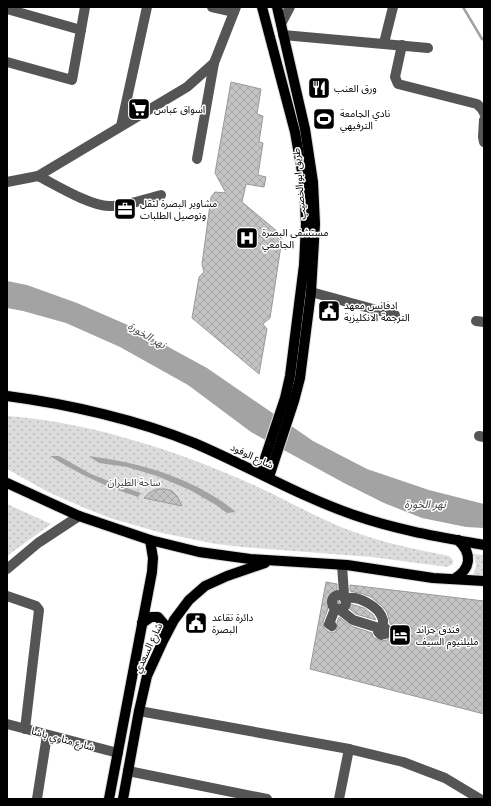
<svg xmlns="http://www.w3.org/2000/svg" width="491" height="806" font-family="'PT Sans','Noto Sans Arabic',sans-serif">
<defs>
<pattern id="park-dots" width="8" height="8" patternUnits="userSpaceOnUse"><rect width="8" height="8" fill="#dcdcdc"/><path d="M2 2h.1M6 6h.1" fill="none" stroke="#bbb" stroke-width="1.8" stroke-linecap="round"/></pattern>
<pattern id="building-cross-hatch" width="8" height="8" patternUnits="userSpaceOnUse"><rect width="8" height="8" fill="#c4c4c4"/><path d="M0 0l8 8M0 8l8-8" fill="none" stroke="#a7a7a7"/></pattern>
</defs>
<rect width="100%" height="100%" fill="#fff"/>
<!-- park -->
<g fill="url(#park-dots)">
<path d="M7 416C41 418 75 425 108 433 160 447 208 464 256 486 286 500 316 517 346 529 379 542 414 549 449 556L453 560V564L447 567 372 557 242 547 216 544 162 533 113 519 87 509 48 492 7 469Z"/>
<polygon points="7,504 51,524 7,556"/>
<polygon points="474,554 484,555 484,576 473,575 476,566"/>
</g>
<!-- water -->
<g fill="#a3a3a3">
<polygon points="7,281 27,285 77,303 130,326 207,368 313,441 367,469 429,490 484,504 484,528 466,527 422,518 384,503 344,483 251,432 188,385 120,347 66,323 23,311 7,308"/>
<path d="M50 456H59L91 474 121 486 141 493 138 497C107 487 78 474 50 456Z"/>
<path d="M89 456C142 463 194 478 236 512L227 513 216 505 190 490 157 476 127 467 99 463Z"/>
</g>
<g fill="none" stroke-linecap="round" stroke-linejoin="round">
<!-- stream -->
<polyline stroke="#a3a3a3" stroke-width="2.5" points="463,7 482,39 484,40"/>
</g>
<!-- building -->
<g fill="url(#building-cross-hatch)" stroke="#999">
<polygon points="231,82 261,89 257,114 263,116 259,142 263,143 258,175 266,177 264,187 246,184 242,202 278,232 282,239 270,318 263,324 267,329 259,374 192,318 199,277 204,272 202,264 211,197 215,192 226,193 215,173"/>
<polygon points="157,489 165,489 172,491 177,496 182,506 144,498 149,493"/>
<polygon points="326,582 337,584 337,592 336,597 340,603 334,603 329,606 323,622 324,628 329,632 335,632 338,627 337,622 339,617 351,626 372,633 373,637 380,641 387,640 391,635 392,627 390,623 387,612 382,606 371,597 363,594 350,591 350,585 484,601 484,714 310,669"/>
<polygon points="350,604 364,608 373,615 376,620 356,614 345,605"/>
</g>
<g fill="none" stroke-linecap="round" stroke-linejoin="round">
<!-- major casing -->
<g stroke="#dbdbdb" stroke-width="12">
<g id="major">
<path d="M7 396C68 404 138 420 194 443 248 466 299 496 354 515 397 530 440 537 484 545"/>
<polyline points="260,473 285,398 290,376 304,265 306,224 304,183 295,132 262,7"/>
<polyline points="269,477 294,401 300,378 311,292 315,224 313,182 305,129 277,7"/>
<polyline points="7,483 79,516 150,540 199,552 250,559 347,565 433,578 484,581"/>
<path d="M454 579C471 569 473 554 458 540"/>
<polyline points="142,623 151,617 158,617 164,624 163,637"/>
<polyline points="109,799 152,572 153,558 150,540"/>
<polyline points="123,799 139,711 147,676 163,641 174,620 189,600 205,586 227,576 265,563"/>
</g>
</g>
<!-- minor -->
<g stroke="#555" stroke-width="10">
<polyline points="212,7 234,12"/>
<polyline points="7,9 81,30"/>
<polyline points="281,24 290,7"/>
<polyline points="283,35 428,48"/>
<polyline points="384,43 393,7"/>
<polyline points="402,45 395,77 398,84 477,104 482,109 484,113"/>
<polyline points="7,62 72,80 85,7"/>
<polyline points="484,120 483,137 484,142"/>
<polyline points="121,126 147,7"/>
<polyline points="197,159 214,63"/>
<path d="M38 176C56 185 90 206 109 206 126 207 144 199 161 195"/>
<polyline points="7,182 38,176 187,87 214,63 236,7"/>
<polyline points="311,292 395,315"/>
<polyline points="476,321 484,322"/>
<polyline points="479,436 484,437"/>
<polyline points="342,565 344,594 342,596"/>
<polyline points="7,569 38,543 79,516"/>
<circle cx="339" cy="602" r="7"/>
<polyline points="7,596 36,606 39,610 25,729"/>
<path d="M345 599C357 594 380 607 383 620 383 622 383 624 383 626L386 629 385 634 381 635 378 632 379 628 383 626"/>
<polyline points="339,609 353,620 379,628"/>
<polyline points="332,626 329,624 335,609"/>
<polyline points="139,711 349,749 403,762 445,778 480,799"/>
<polyline points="7,724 118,753"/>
<polyline points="128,771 267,799"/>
<polyline points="37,799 47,735"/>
<polyline points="339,799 349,749"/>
</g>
<!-- major -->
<use href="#major" stroke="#000" stroke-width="10"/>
</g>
<!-- icons -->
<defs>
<g id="restaurant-square" transform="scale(1.15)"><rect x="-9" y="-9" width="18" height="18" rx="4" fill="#000" stroke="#fff"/><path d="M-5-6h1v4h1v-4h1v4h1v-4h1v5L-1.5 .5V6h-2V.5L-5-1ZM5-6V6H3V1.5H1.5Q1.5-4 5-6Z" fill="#fff"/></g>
<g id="supermarket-square" transform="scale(1.15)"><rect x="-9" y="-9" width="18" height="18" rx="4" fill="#000" stroke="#fff"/><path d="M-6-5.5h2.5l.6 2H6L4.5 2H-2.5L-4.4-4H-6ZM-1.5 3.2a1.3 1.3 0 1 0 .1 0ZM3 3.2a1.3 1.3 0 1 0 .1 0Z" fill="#fff"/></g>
<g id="stadium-square" transform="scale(1.15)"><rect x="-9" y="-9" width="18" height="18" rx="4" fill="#000" stroke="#fff"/><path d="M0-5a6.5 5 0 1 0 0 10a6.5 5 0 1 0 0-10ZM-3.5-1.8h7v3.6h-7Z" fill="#fff"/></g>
<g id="office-square" transform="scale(1.15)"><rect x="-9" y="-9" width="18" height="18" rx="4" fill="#000" stroke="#fff"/><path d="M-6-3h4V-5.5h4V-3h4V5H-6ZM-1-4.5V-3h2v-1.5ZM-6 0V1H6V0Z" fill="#fff"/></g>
<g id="hospital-square" transform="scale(1.15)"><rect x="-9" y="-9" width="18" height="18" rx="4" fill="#000" stroke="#fff"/><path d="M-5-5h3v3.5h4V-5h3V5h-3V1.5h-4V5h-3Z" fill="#fff"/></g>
<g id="civic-square" transform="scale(1.15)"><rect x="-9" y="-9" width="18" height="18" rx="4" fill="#000" stroke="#fff"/><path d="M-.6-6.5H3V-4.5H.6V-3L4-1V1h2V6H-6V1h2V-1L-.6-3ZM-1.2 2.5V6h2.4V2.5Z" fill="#fff"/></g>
<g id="hotel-square" transform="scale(1.15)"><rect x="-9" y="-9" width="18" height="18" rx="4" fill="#000" stroke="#fff"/><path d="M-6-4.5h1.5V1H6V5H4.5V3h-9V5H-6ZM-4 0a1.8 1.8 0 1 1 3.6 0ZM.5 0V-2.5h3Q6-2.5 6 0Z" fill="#fff"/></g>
</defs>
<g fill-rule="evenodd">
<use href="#restaurant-square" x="319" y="88"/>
<use href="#supermarket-square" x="139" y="109"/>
<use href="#stadium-square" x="324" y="119"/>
<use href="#office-square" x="125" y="209"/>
<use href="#hospital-square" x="247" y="238"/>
<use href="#civic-square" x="329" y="311"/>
<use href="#civic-square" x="196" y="623"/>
<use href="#hotel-square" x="400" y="635"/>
</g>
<g text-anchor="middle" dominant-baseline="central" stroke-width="3" stroke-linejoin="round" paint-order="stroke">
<!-- poi labels -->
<g font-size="10" fill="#000" stroke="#fff" text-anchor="start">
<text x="334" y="88">ورق العنب</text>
<text x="154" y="109">اسواق عباس</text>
<text x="340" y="113">نادي الجامعة<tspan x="340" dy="12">الترفيهي</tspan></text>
<text x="140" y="203">مشاوير البصرة لنقل<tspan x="140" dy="12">وتوصيل الطلبات</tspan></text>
<text x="262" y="232">مستشفى البصرة<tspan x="262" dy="12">الجامعي</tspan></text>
<text x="344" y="305">ادفانس معهد<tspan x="344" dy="12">الترجمة الانكليزية</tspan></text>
<text x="212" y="617">دائرة تقاعد<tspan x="212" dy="12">البصرة</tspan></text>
<text x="416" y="629">فندق جراند<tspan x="416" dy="12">مليلنيوم السيف</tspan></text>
</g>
<!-- street labels -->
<g font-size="10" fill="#000" stroke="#fff">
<text transform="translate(299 184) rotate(-95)">طريق ابو الخصيب</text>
<text transform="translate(252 456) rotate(25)">شارع الوفود</text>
<text transform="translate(148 648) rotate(-65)">شارع السعدي</text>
<text transform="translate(63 739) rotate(15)">شارع مناوي باشا</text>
</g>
<!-- park labels -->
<g font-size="10" fill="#333" stroke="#fff">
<text x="134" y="482">ساحة الطيران</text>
</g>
<!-- water labels -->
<g font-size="11" font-style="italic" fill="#444" stroke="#fff">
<text transform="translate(147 335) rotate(30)">نهر الخورة</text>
<text x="425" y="504">نهر الخورة</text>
</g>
</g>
<!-- border -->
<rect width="491" height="806" fill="none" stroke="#000000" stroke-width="16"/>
</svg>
